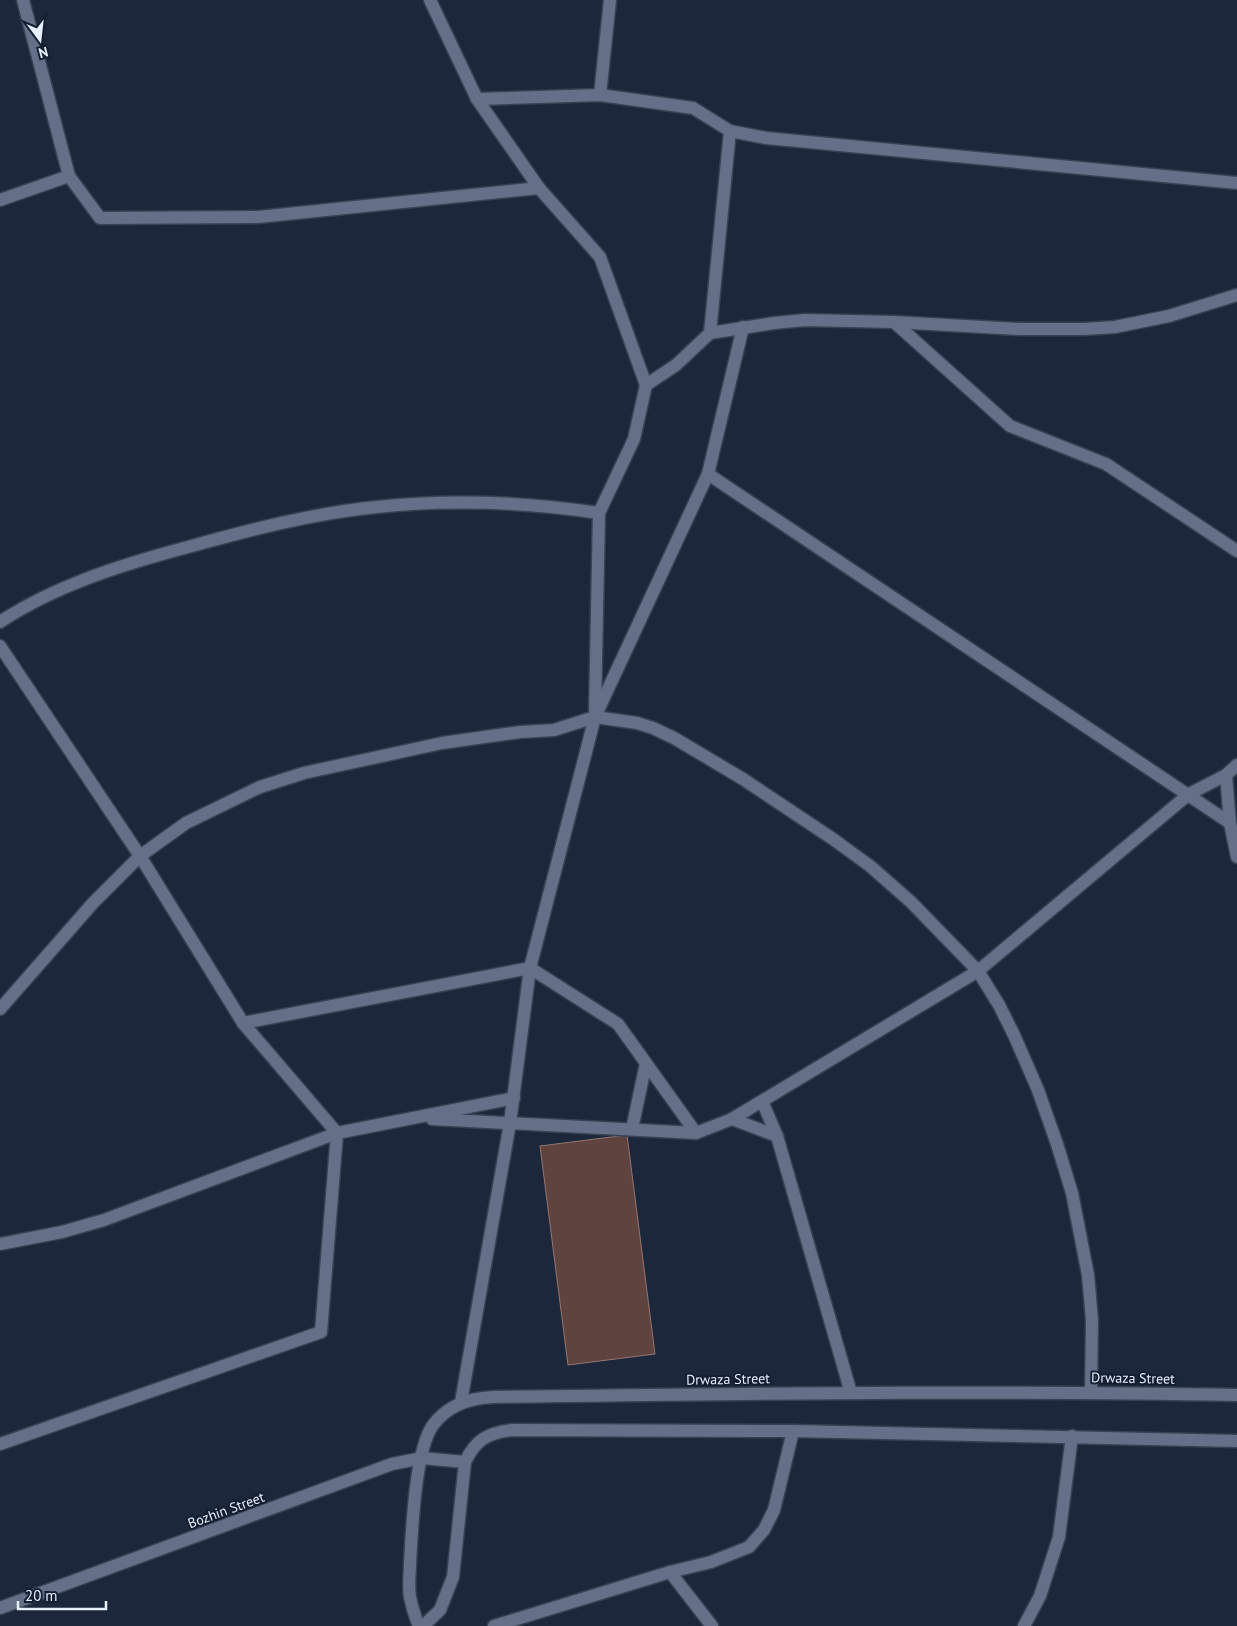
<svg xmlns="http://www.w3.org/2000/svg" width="1237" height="1626" font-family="'PT Sans',sans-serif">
<rect width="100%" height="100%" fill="#1c273b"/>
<!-- building -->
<polygon fill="#5f433f" stroke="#957671" points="627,1135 655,1354 568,1365 540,1146"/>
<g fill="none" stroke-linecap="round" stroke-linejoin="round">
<!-- minor casing -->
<g stroke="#384152" stroke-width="15">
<g id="minor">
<polyline points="23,0 69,176"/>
<polyline points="430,0 477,99 539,188 600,257 646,385"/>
<polyline points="600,95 610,0"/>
<polyline points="477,99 600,95 693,108 730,131 766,138 1237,183"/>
<polyline points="0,200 69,176 100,218 258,217 539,188"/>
<polyline points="894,322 1010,426 1106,464 1237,551"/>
<polyline points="710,333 730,131"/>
<polyline points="708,474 1230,823"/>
<path d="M0 622C56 585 124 564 188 547 249 530 314 513 377 507 451 499 525 502 599 513"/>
<polyline points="0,646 140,856 243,1023 530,968 618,1024 696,1133 732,1119 777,1136"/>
<polyline points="595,710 599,513 634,439 646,385 676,365 710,333 774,323 805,320 894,322 1020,329 1084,329 1115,327 1169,316 1237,295"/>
<polyline points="1226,775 1230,823 1237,857"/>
<polyline points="0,1009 93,903 140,856 186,823 260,787 304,773 442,743 520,732 554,730 595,717 637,723 653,728 674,738 743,779 833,839 870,866 911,902 978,971 999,1005 1014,1035 1038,1090 1057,1144 1072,1193 1088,1275 1092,1320 1091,1392"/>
<polyline points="762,1101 777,1136 851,1393"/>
<polyline points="432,1119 696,1133"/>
<polyline points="732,1119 978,971 1189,794 1226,775 1237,765"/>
<polyline points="632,1129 646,1063"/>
<polyline points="0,1244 62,1232 104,1220 337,1133 514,1098"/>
<polyline points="461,1402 510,1123 530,968 595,717 708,474 743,327"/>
<polyline points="0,1444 321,1332 337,1133 243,1023"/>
<polyline points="670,1572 712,1626"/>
<polyline points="494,1626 670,1572 711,1562 749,1547 764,1530 774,1510 793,1431"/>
<polyline points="1024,1626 1040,1596 1059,1537 1072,1436"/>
</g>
</g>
<!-- tertiary casing -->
<g stroke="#384152" stroke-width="15">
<g id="tertiary">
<polyline points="0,1608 392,1464 422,1458 465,1462"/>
<path d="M419 1626C415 1617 412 1607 410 1597 408 1586 410 1574 410 1563 412 1530 415 1450 433 1425 448 1405 470 1398 493 1397 741 1394 989 1390 1237 1395"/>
<path d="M423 1626 440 1610 453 1577 465 1462C476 1439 488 1433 512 1430L793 1431 1237 1441"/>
</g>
</g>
<!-- minor -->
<use href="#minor" stroke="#637088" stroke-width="12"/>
<!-- tertiary -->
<use href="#tertiary" stroke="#637088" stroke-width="12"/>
</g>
<g text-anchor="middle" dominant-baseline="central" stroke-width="4" stroke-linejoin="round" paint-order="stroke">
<!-- street labels -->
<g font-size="14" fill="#e7effd" stroke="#131e31">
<text transform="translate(1133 1378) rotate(1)">Drwaza Street</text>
<text transform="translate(728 1379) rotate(-1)">Drwaza Street</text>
<text transform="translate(226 1510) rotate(-20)">Bozhin Street</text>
</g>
</g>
<!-- north arrow -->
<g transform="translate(40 40) rotate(165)" stroke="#131e31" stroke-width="4" paint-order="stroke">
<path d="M0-4L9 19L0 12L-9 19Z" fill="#e7effd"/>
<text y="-8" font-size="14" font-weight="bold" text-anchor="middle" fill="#e7effd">N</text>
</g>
<!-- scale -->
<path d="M18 1601v8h88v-8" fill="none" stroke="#e7effd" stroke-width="2.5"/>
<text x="25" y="1601" font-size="15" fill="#e7effd" stroke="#131e31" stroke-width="4" paint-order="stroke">20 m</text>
</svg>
